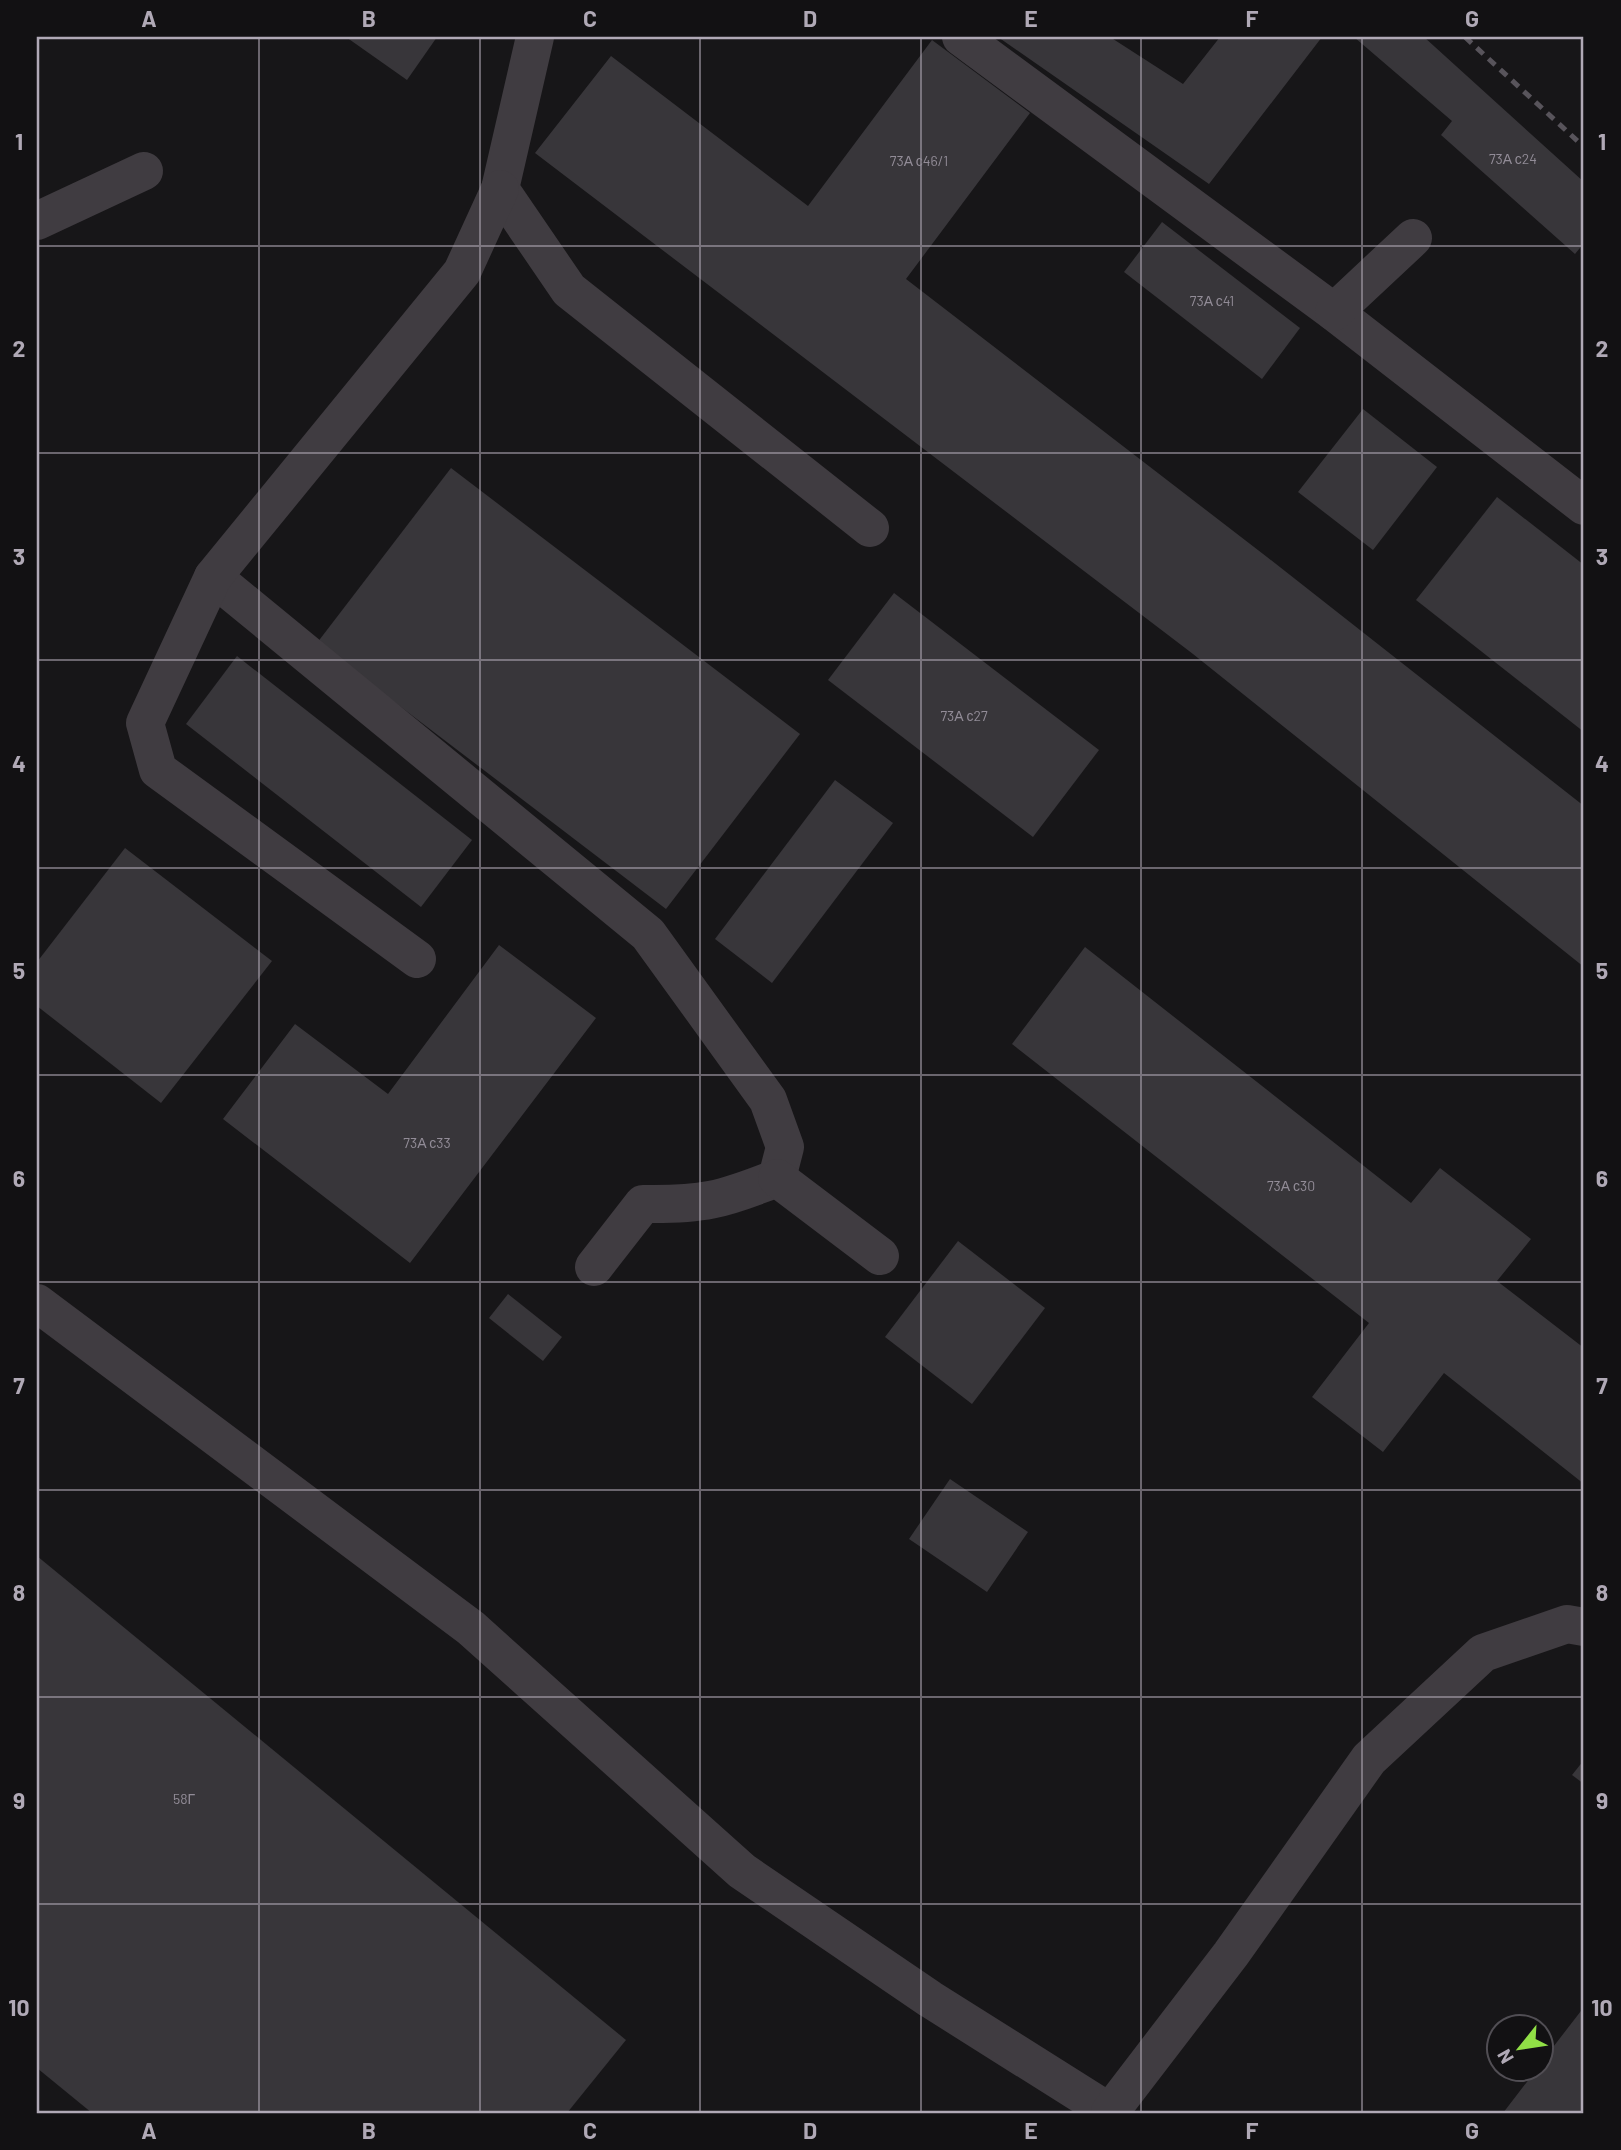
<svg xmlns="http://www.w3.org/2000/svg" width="1621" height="2150" font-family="Barlow,sans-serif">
<rect width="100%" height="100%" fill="#171618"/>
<!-- building -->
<g fill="#38363a">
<polygon points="346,37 437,37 407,80"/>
<polygon points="998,37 1110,37 1183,84 1220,37 1322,37 1209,184"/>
<polygon points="1354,37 1424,37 1584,182 1584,243 1575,254 1441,135 1452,121"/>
<polygon points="932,40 1030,113 906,279 1267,557 1584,806 1584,967 1193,654 535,153 611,56 808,206"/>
<polygon points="1162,222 1300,328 1262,379 1124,272"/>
<polygon points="1363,409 1437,467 1373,550 1298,492"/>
<polygon points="451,468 800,734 666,909 317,643"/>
<polygon points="1497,497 1584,565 1584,732 1416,600"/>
<polygon points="894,593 1099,750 1033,837 828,680"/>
<polygon points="237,656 472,840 421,907 186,724"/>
<polygon points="835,780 893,823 772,983 715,939"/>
<polygon points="125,848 272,961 161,1103 37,1006 37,962"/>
<polygon points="499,945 596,1018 410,1263 223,1119 295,1024 388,1094"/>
<polygon points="1085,947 1411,1203 1440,1168 1531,1239 1497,1281 1584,1348 1584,1484 1444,1373 1383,1452 1312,1397 1369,1323 1012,1044"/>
<polygon points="958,1241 1045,1308 972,1404 885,1337"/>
<polygon points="508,1294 562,1337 543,1361 489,1318"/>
<polygon points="950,1479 1028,1532 987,1592 909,1539"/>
<polygon points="37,1556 626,2040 567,2113 92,2113 37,2068"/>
<polygon points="1584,1760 1584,1784 1572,1775"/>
<polygon points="1584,2007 1584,2113 1503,2113 1536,2070 1540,2070 1540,2064"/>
</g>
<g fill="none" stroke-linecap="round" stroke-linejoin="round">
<!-- minor -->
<g stroke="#403c41" stroke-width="38">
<polyline points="535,37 500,189 569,290 870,528"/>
<polyline points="961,37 1334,312 1584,506"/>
<polyline points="37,221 144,171"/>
<polyline points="1334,312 1413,238"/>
<path d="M213 577 648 934 768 1100 785 1147 777 1178C722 1200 702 1205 643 1204L594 1267"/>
<polyline points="417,959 158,770 145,723 213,577 462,272 500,189"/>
<polyline points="777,1178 880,1256"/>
<polyline points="37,1303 471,1628 742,1871 930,1999 1111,2113"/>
<polyline points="1110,2112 1231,1954 1369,1759 1483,1653 1567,1624 1584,1627"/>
</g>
<!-- rail -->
<polyline stroke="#58545b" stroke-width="5" stroke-dasharray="9 7" stroke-linecap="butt" points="1465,37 1584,147"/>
</g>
<!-- grid -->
<path fill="none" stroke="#b0a9b6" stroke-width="2" stroke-opacity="0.55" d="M259 37V2113M480 37V2113M700 37V2113M921 37V2113M1141 37V2113M1362 37V2113M37 246H1584M37 453H1584M37 660H1584M37 868H1584M37 1075H1584M37 1282H1584M37 1490H1584M37 1697H1584M37 1904H1584"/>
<g text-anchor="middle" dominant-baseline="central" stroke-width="5" stroke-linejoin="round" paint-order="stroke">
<!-- number labels -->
<g font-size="14" fill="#928c97">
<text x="1513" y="158">73А с24</text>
<text x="919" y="160">73А с46/1</text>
<text x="1212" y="300">73А с41</text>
<text x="964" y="715">73А с27</text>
<text x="427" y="1142">73А с33</text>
<text x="1291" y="1185">73А с30</text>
<text x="184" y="1798">58Г</text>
</g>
</g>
<!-- border -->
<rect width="1621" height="2150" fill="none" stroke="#121113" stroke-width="77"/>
<!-- north arrow -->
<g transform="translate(1520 2048) rotate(240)"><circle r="33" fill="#121113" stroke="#514e54" stroke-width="2"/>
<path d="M0-5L12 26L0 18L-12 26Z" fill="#91e046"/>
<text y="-10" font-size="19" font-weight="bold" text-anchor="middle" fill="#b0a9b6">N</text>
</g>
<rect x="38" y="38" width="1544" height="2074" fill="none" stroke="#b0a9b6" stroke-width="2.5"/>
<g font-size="23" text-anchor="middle" font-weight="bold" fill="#b0a9b6">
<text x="149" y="27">A</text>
<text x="369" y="27">B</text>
<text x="590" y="27">C</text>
<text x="810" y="27">D</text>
<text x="1031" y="27">E</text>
<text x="1252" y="27">F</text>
<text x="1472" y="27">G</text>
<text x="19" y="150">1</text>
<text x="1602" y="150">1</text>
<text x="19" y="357">2</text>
<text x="1602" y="357">2</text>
<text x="19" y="565">3</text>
<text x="1602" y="565">3</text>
<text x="19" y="772">4</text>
<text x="1602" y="772">4</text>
<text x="19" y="979">5</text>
<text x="1602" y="979">5</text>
<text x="19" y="1187">6</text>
<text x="1602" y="1187">6</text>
<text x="19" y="1394">7</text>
<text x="1602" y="1394">7</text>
<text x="19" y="1601">8</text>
<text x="1602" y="1601">8</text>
<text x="19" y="1809">9</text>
<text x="1602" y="1809">9</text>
<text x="19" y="2016">10</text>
<text x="1602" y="2016">10</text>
<text x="149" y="2139">A</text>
<text x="369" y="2139">B</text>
<text x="590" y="2139">C</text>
<text x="810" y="2139">D</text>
<text x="1031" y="2139">E</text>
<text x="1252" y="2139">F</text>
<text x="1472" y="2139">G</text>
</g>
</svg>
